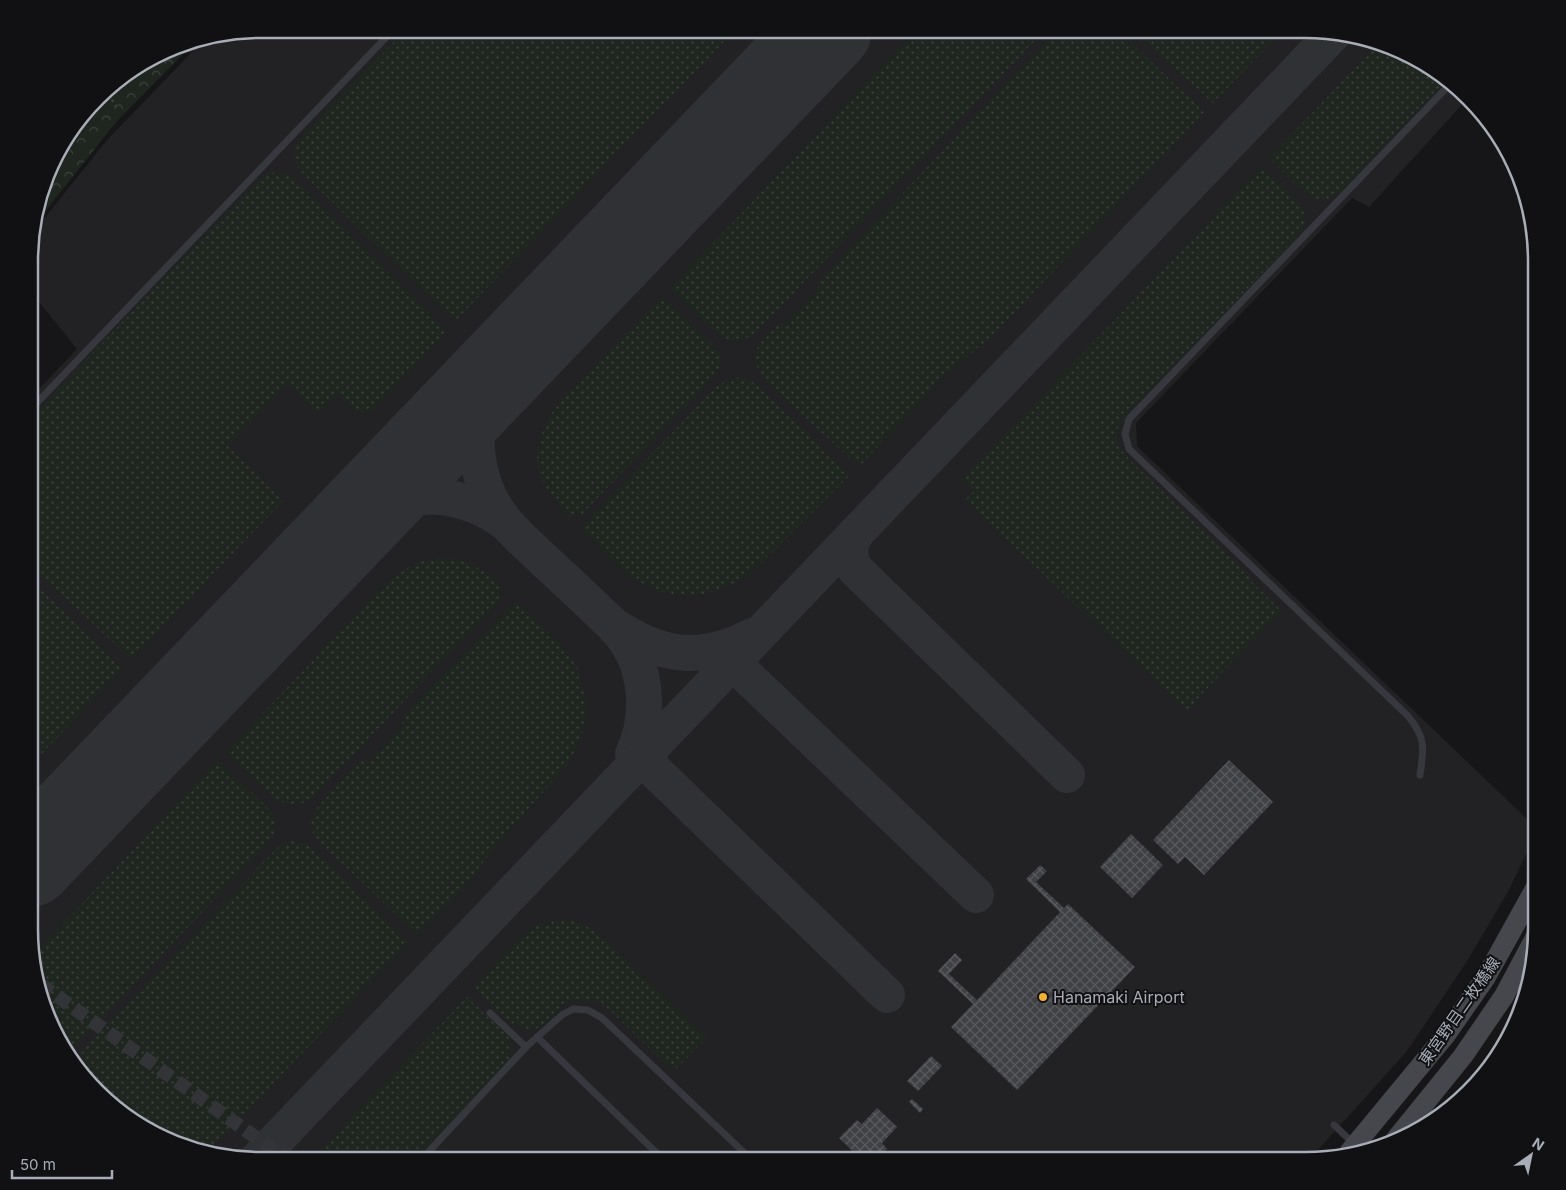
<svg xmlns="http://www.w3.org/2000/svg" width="1566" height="1190" font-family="Inter,'Noto Sans JP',sans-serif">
<defs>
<pattern id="grass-dots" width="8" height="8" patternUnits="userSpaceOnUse" patternTransform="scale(1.25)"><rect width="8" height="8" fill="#1e261f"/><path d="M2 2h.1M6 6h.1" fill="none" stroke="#3c433d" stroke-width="1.8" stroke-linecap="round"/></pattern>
<pattern id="forest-crowns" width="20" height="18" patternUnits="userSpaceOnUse" patternTransform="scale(1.25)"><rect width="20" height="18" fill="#1e261f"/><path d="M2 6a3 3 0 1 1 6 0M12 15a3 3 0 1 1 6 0" fill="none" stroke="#3c433d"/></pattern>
<pattern id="building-cross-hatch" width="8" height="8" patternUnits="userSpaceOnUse" patternTransform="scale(1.25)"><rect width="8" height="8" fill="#404145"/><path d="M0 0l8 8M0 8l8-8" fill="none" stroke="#595a5e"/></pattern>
</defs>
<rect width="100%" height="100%" fill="#161618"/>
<!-- built -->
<polygon fill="#222225" points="261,29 1320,29 1394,46 1458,86 1468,98 1369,207 1352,198 1136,423 1137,446 1527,819 1537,823 1537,831 1509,890 1469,958 1407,1051 1309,1160 246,1161 172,1144 108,1104 53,1032 29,945 30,398 77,349 31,292 31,235 107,140 194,50 218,36"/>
<!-- grass -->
<g fill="url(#grass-dots)">
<path d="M406 29H588L596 37 600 33 596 29H736L457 319 454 320 301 172C293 161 293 150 301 138Z"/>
<path d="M918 29H1046L756 332C732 352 719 335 701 318 691 308 680 298 670 288Z"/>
<polygon points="1059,29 1117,29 1204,112 994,334 940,380 859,467 764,379 755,363 755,353 759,345 777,326 788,322 818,291 819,281"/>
<polygon points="1132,29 1284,29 1213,103"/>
<path d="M1379 43 1394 46 1447 79 1338 194C1332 198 1323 201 1315 198 1302 194 1280 168 1269 158Z"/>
<path d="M1261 168C1273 179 1306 202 1305 219 1305 227 1299 234 1294 240L1124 417C1112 436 1116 444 1130 460L1247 573 1252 582 1281 610 1187 710 965 500 974 491 962 479Z"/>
<path d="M275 172 284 174 292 177 446 331 372 411C357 416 348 402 337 394L318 413 288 384 228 446 283 501 131 659 30 565V418L261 178 268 174Z"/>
<path d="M662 297 714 345C724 360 722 365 712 379L580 516 575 512 570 516C561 506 549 495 543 482 530 456 542 423 560 402Z"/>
<path d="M732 377 748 379 758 386 850 475 753 571C714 599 673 606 631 576 613 562 597 543 581 528L717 386Z"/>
<path d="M439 558C468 560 482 567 503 588L498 593 502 598 309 801C296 806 288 806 276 799L226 752 382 588C403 571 411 561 439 558Z"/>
<polygon points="30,579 122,669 30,766"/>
<polygon points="515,602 559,643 577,667 585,699 585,718 581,737 569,763 509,830 461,890 417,935 321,843 313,834 311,822 316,809 360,761 372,759 402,726 404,715"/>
<path d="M218 761 270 810C278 822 278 829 270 841L68 1053 53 1032 32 956Z"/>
<polygon points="292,841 308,845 315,851 409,942 207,1152 172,1144 108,1104 74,1060 276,849 284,843"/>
<path d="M566 920C581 923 591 928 603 937L706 1038 677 1068 671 1069 600 1001H568C559 1009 549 1023 538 1028 518 1038 488 1001 474 988 489 972 521 933 539 925 548 922 557 921 566 920Z"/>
<path d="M467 997 508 1036C513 1045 512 1051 509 1061L413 1161H310Z"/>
</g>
<!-- forest -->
<polygon fill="url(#forest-crowns)" points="204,38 193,44 117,121 31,229 60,145 108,86 186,41"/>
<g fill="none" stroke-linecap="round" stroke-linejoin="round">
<!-- taxiway -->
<g stroke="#303135" stroke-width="36">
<path d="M506 363C501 370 495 377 491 385 467 430 474 486 508 525 520 538 533 550 546 562 569 583 591 604 613 625 661 657 700 663 752 636"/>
<path d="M354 523C407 490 454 486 506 523"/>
<path d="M856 533C849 546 848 556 855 569L1067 775"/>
<path d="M613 625C618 631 624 637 628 644 648 676 649 720 633 754"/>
<polyline points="710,655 727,659 732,662 976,895"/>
<path d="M642 732C642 748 645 760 656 772L887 995"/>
<polyline points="256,1161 1334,33"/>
</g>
<!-- runway -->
<polyline stroke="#303135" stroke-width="90" points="29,862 827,29"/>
</g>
<!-- building -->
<g fill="url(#building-cross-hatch)">
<polygon points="1229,760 1273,802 1204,875 1185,857 1178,864 1153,840"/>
<polygon points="1131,834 1163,865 1132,898 1100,867"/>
<polygon points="1040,865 1047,871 1036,882 1064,908 1068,904 1135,967 1017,1090 951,1027 973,1004 938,971 955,953 962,960 949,974 977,1000 1060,912 1026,879"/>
<polygon points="931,1056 942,1066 918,1091 907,1081"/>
<polygon points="912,1099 923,1109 920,1113 909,1102"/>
<polygon points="877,1108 897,1127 882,1143 887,1149 876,1161 863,1161 839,1138 857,1120 862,1124"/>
</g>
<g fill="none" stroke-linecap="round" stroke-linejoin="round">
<!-- street-tunnel -->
<polyline stroke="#333438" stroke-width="14" stroke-dasharray="14 7" stroke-linecap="butt" points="40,984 289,1161"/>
<!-- path -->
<polyline stroke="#3d3f44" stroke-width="2.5" stroke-dasharray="2.5 4" stroke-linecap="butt" points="106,88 116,107"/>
<!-- lane -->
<g stroke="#37383d" stroke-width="7">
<polyline points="30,410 394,29"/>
<path d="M1420 775C1424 748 1426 738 1408 716L1129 449 1125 434 1129 419 1452 82"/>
<polyline points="490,1013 526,1047"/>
<polyline points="537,1037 665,1161"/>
<polyline points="1334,1125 1353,1143"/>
<polyline points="420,1161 526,1047 562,1015 573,1009 588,1010 602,1018 753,1161"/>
</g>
<!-- secondary -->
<g stroke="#45474d" stroke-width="20">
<polyline points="1395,1140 1463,1056 1504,996 1537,934"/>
<polyline points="1350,1151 1445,1036 1486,977 1537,885"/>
</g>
</g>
<!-- markers -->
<circle fill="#f2b134" stroke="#111113" stroke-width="2" cx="1043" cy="997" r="5"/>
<g text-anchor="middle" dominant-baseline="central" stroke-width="4" stroke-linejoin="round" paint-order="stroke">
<!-- poi labels -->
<g font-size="16" fill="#a8adb8" stroke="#111113" text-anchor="start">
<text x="1053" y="997">Hanamaki Airport</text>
</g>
<!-- street labels -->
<g font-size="16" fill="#a8adb8" stroke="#111113">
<text transform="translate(1459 1011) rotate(-55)">東宮野目二枚橋線</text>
</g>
</g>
<!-- crop -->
<path d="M0 0H1566V1190H0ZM261 38H1305A223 223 0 0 1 1528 261V929A223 223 0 0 1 1305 1152H261A223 223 0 0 1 38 929V261A223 223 0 0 1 261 38Z" fill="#111113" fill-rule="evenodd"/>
<path fill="none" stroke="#a8adb8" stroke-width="2.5" d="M261 38H1305A223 223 0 0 1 1528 261V929A223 223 0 0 1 1305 1152H261A223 223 0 0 1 38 929V261A223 223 0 0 1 261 38Z"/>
<!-- north arrow -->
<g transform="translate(1531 1155) rotate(33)" stroke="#111113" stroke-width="4" paint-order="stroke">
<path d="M0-4L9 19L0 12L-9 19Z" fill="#a8adb8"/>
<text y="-8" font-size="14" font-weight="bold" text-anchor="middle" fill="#a8adb8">N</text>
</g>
<!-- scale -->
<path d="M12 1170v8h100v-8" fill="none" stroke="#a8adb8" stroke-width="2.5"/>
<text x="20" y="1170" font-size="15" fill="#a8adb8" stroke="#111113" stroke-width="4" paint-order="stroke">50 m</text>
</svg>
